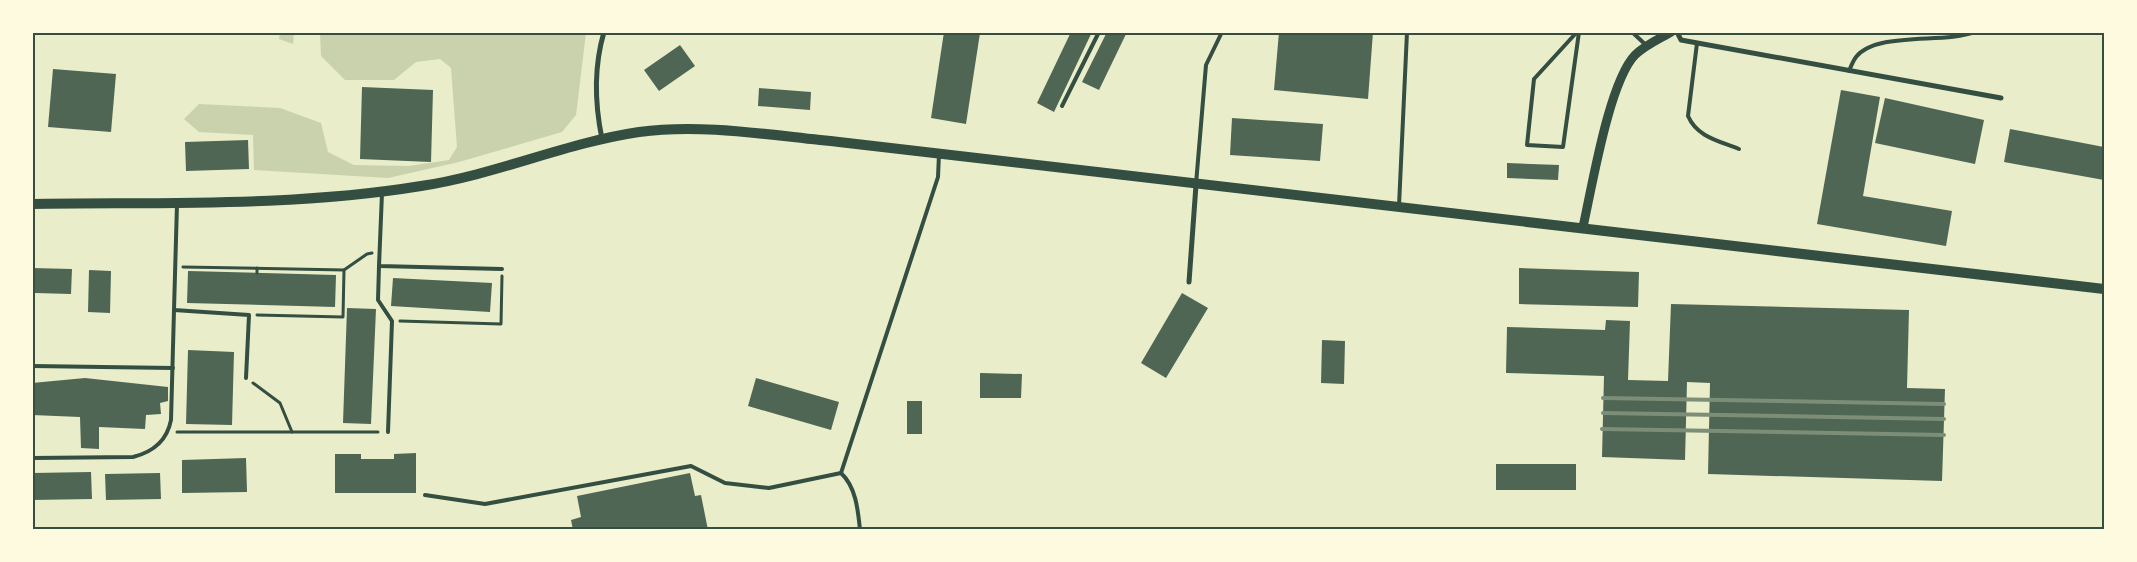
<svg xmlns="http://www.w3.org/2000/svg" width="2137" height="562" font-family="Rubik,sans-serif">
<rect width="100%" height="100%" fill="#e9edc9"/>
<!-- green -->
<g fill="#cad2ad">
<polygon points="280,33 294,33 293,44 279,39"/>
<polygon points="320,33 586,33 576,115 562,132 459,162 388,178 254,170 253,135 199,132 184,119 199,104 280,108 321,123 328,152 354,165 409,166 449,160 457,147 451,68 440,59 416,62 394,80 345,80 321,56"/>
</g>
<!-- building -->
<g fill="#4f6655">
<polygon points="944,32 980,33 966,124 931,118"/>
<polygon points="1071,32 1092,32 1054,112 1037,103"/>
<polygon points="1107,32 1127,32 1099,90 1082,82"/>
<polygon points="1279,32 1373,32 1368,99 1274,90"/>
<polygon points="680,45 695,66 659,91 644,70"/>
<polygon points="53,69 116,74 111,132 48,127"/>
<polygon points="362,87 433,90 431,162 360,159"/>
<polygon points="759,88 811,92 810,110 758,106"/>
<polygon points="1841,90 1880,97 1863,196 1952,211 1946,246 1817,224"/>
<polygon points="1885,98 1984,120 1975,164 1875,143"/>
<polygon points="1232,118 1323,124 1320,161 1230,155"/>
<polygon points="2010,129 2104,147 2104,180 2004,162"/>
<polygon points="248,140 249,169 186,171 185,142"/>
<polygon points="1507,163 1559,165 1558,180 1507,178"/>
<polygon points="32,268 72,269 71,294 35,293 35,301 32,301"/>
<polygon points="1519,268 1639,272 1638,307 1519,304"/>
<polygon points="89,270 111,271 110,313 88,312"/>
<polygon points="188,271 336,275 335,307 187,303"/>
<polygon points="393,278 492,283 490,312 391,306"/>
<polygon points="1182,293 1208,308 1166,378 1141,363"/>
<polygon points="1671,304 1909,310 1907,388 1945,389 1942,481 1708,474 1710,383 1687,382 1685,460 1602,457 1604,376 1506,373 1507,327 1605,330 1606,320 1630,321 1628,380 1668,381"/>
<polygon points="347,308 376,309 371,424 343,423"/>
<polygon points="1322,340 1345,341 1344,384 1321,383"/>
<polygon points="188,350 234,352 232,425 186,424"/>
<polygon points="980,373 1022,374 1021,398 980,398"/>
<polygon points="85,378 168,387 168,401 160,403 161,414 146,415 145,429 99,427 99,449 81,448 80,417 32,415 32,383"/>
<polygon points="756,378 839,402 831,430 748,406"/>
<rect x="907" y="401" width="15" height="33"/>
<polygon points="416,453 416,493 335,493 335,454 361,454 361,459 394,459 394,454"/>
<polygon points="246,458 247,492 182,493 182,460"/>
<rect x="1496" y="464" width="80" height="26"/>
<polygon points="91,472 92,499 32,500 32,473"/>
<polygon points="160,473 161,499 106,500 105,474"/>
<polygon points="690,473 695,496 701,495 708,530 573,530 571,520 581,517 577,496"/>
</g>
<g fill="none" stroke-linecap="round" stroke-linejoin="round">
<!-- path -->
<g stroke="#344e41" stroke-width="3">
<polyline points="183,267 344,270"/>
<polyline points="257,273 257,268"/>
<polyline points="257,315 343,317 344,270 367,254 372,253"/>
<polyline points="400,321 501,324 502,276"/>
<polyline points="253,383 280,403 292,432"/>
<polyline points="177,432 378,432"/>
</g>
<!-- service -->
<g stroke="#344e41" stroke-width="4">
<polyline points="1577,32 1534,79 1527,145 1563,147 1579,32"/>
<polyline points="1632,32 1647,46"/>
<path d="M1697 43 1688 116C1697 137 1719 141 1739 149"/>
<path d="M1849 71C1851 66 1853 61 1856 57 1877 31 1944 44 1975 32"/>
<polyline points="1062,106 1099,32"/>
<polyline points="1196,184 1206,65 1222,32"/>
<polyline points="382,193 379,266 502,269"/>
<polyline points="177,204 174,310 249,315 246,378"/>
<polyline points="1399,206 1407,32"/>
<polyline points="379,266 378,300 392,321 388,432"/>
<polyline points="32,366 173,368"/>
<path d="M32 458 133 457C153 452 167 441 171 420L174 310"/>
<polyline points="425,495 485,504 691,466 725,483 769,488 841,473"/>
<path d="M860 530C858 510 856 487 841 473L938 177 939 154"/>
</g>
<!-- minor -->
<g stroke="#344e41" stroke-width="5">
<polyline points="1677,32 1681,40 2001,98"/>
<path d="M602 139C595 105 594 66 604 32"/>
<polyline points="1189,282 1196,185"/>
</g>
<!-- tertiary -->
<path stroke="#344e41" stroke-width="9" d="M1583 227C1592 187 1609 82 1635 55 1645 45 1659 39 1671 32"/>
<!-- secondary -->
<path stroke="#344e41" stroke-width="10" d="M32 204C161 202 293 207 421 186 495 175 565 143 639 132 704 123 774 136 839 142L2104 289"/>
<!-- rail -->
<g stroke="#7c8e77" stroke-width="4">
<polyline points="1603,398 1944,404"/>
<polyline points="1603,413 1944,419"/>
<polyline points="1602,429 1944,435"/>
</g>
</g>
<!-- border -->
<rect width="2137" height="562" fill="none" stroke="#fefae0" stroke-width="68"/>
<rect x="34" y="34" width="2069" height="494" fill="none" stroke="#344e41" stroke-width="2"/>
</svg>
